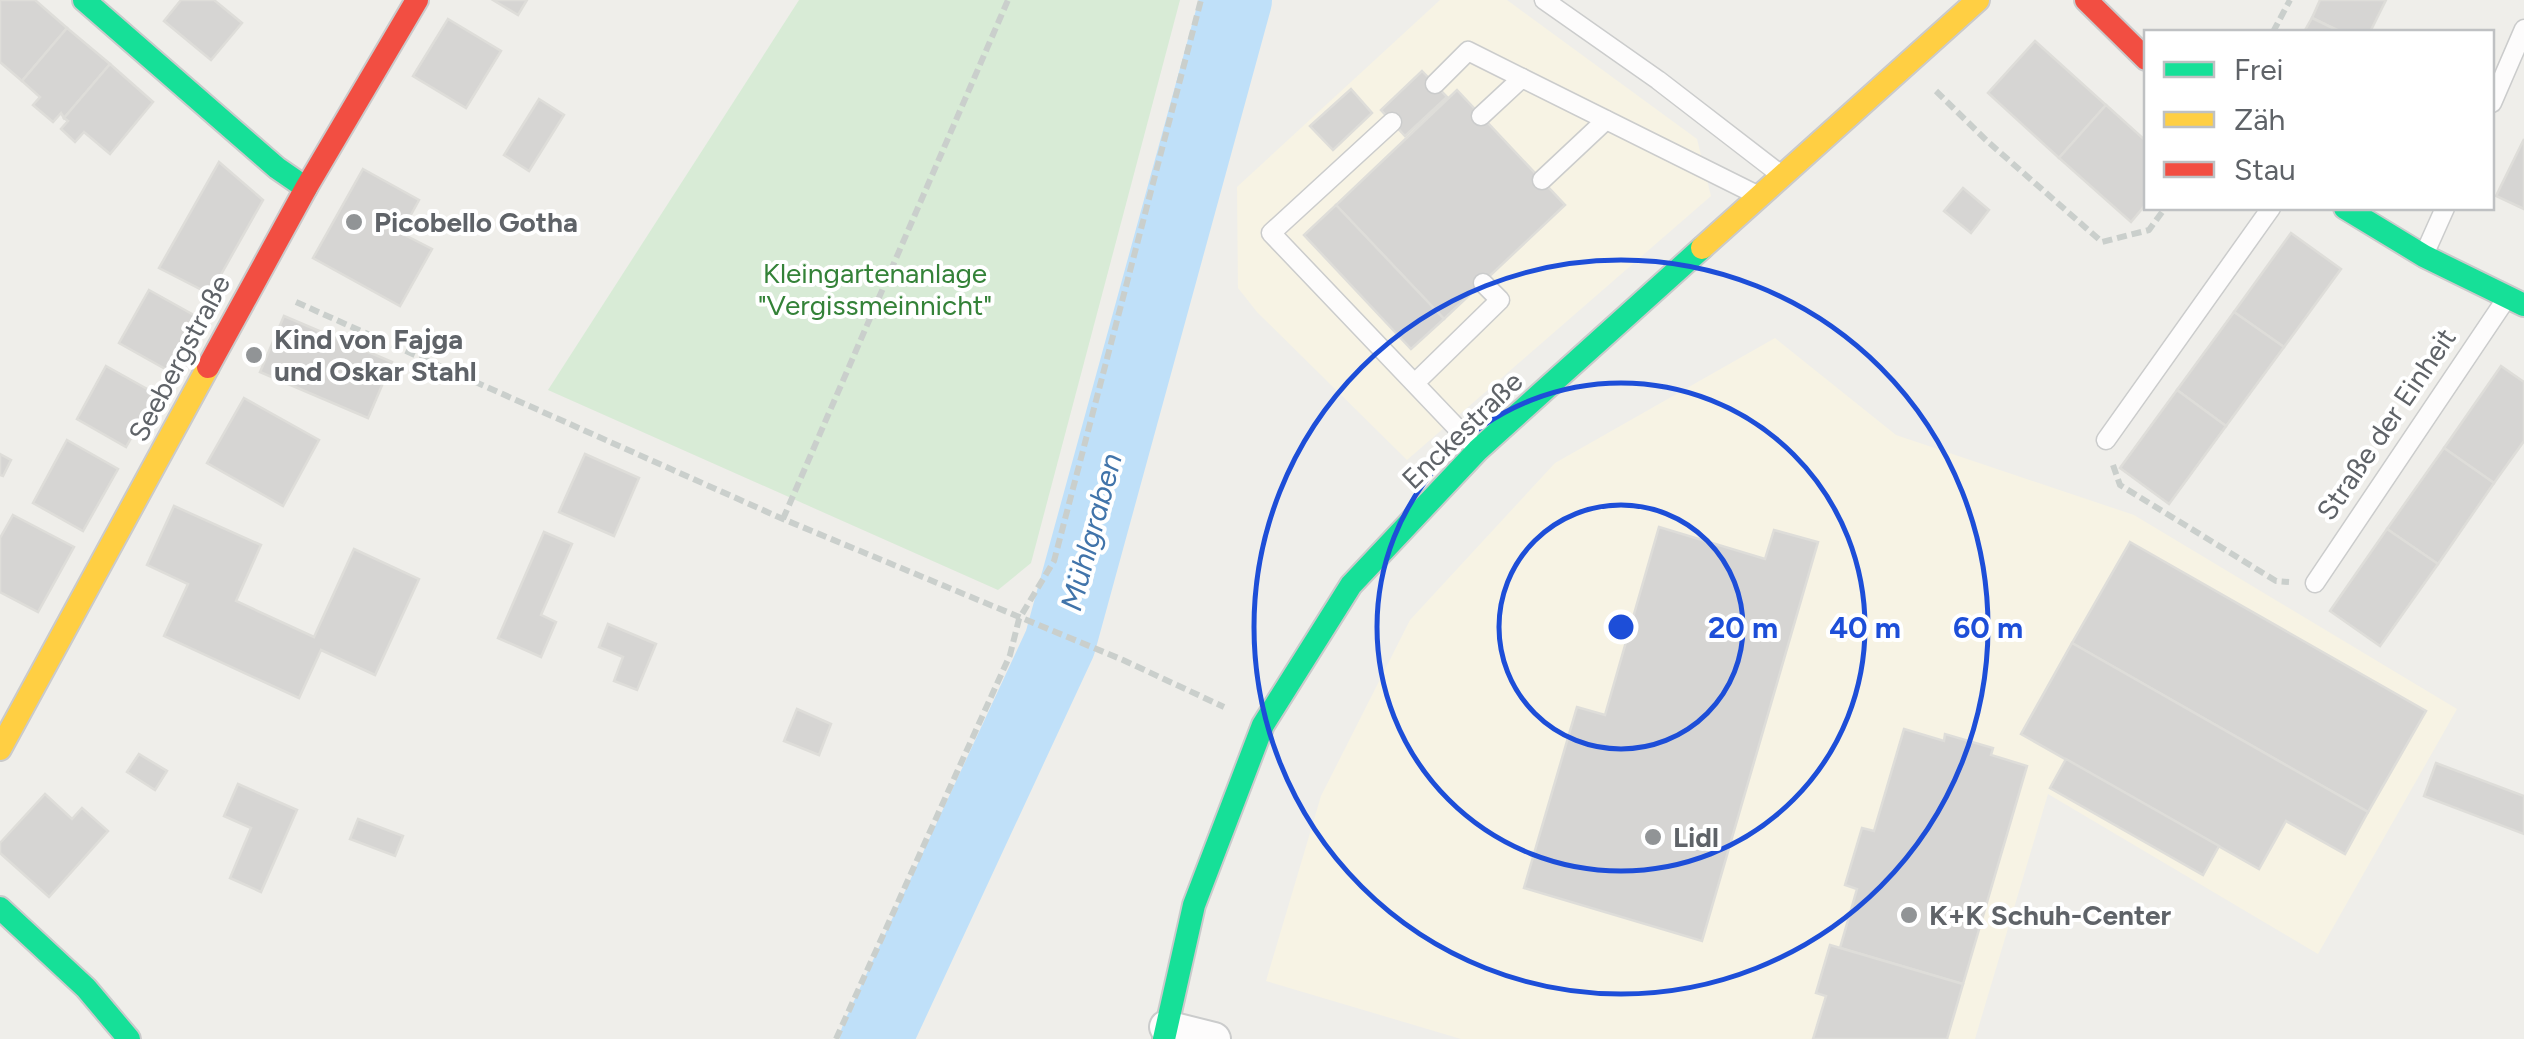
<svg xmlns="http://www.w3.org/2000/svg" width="2524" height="1039" font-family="Figtree,sans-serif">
<rect width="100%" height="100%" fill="#efeeea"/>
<!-- commercial -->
<g fill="#f7f3e4">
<polygon points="1440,0 1507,0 1697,139 1711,196 1407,460 1257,312 1238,288 1237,187"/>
<polygon points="1775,338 1896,435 2134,515 2457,709 2318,954 2048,794 1975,1039 1461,1039 1266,981 1321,796 1410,620 1555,463"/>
</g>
<!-- green -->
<polygon fill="#d8ebd6" points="799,0 1180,0 1031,563 998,590 548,390"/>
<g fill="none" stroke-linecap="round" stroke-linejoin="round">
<!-- river -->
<polyline stroke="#bfe0f9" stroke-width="72" points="876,1039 1060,643 1236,0"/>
</g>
<!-- building -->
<g fill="#d6d5d3" stroke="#deddd9" stroke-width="2.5">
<polygon points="0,0 35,0 67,28 22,81 0,62"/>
<polygon points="181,0 214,0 242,23 211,60 164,21"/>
<polygon points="493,0 527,0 518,15"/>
<polygon points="2320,0 2386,0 2370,32 2341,32 2312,18"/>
<polygon points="2312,18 2341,32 2304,32"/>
<polygon points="448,19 501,51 466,108 413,76"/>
<polygon points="67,28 110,64 64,118 61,113 53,122 33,105 40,97 22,81"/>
<polygon points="2035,41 2106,105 2059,158 1988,93"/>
<polygon points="110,64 153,102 110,154 84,132 75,142 61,129 68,121 64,118"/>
<polygon points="1422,71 1447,97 1405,136 1381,110"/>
<polygon points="1351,89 1372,113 1333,150 1310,126"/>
<polygon points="1457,90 1565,205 1444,319 1336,205"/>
<polygon points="539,99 564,115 529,171 504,155"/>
<polygon points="2106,105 2146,141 2146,204 2131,222 2059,158"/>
<polygon points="2524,139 2524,209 2496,196"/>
<polygon points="219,162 263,200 210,294 159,268"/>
<polygon points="363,169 419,200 401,233 432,249 400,306 313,258"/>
<polygon points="1963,188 1989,210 1971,233 1944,211"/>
<polygon points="1336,205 1444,319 1411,349 1304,235"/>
<polygon points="2291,233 2341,269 2284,347 2234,312"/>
<polygon points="149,290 199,318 169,371 119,343"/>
<polygon points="2234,312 2284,347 2226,426 2177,390"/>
<polygon points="284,316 392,362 368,418 260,372"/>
<polygon points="106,366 156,394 126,447 77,419"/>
<polygon points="2501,366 2524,382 2524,441 2494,483 2444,448"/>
<polygon points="2177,390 2226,426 2169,504 2120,468"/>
<polygon points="244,398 319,440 283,506 207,463"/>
<polygon points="67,440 118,469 83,531 33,503"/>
<polygon points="2444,448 2494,483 2438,564 2387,529"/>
<polygon points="0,454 11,460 3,476 0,475"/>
<polygon points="585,454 639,478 614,536 559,512"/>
<polygon points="174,506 261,545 236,601 314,637 354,549 419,579 375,675 321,650 299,698 164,636 188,584 147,565"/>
<polygon points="13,515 74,547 38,612 0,592 0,538"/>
<polygon points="1659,527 1765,559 1774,530 1818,542 1702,941 1524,888 1577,707 1605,715"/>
<polygon points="2387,529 2438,564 2380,646 2330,611"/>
<polygon points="544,532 572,544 541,615 556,622 541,657 498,638"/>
<polygon points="2130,542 2426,711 2368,812 2072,643"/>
<polygon points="608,624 656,644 637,690 614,681 623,657 599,647"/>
<polygon points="2072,643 2368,812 2345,854 2286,821 2259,869 2021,734"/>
<polygon points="797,709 831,724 819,755 784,741"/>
<polygon points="1904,729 1944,741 1945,734 1993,748 1991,755 2027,766 1963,984 1840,948 1857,889 1845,885 1862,828 1874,831"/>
<polygon points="139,754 167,771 155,790 127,772"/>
<polygon points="2066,759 2219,846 2203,875 2050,788"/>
<polygon points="2436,763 2524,796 2524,834 2424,796"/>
<polygon points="238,784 297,810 261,892 230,878 251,828 224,816"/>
<polygon points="45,794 72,819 82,808 108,831 49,897 0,853 0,843"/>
<polygon points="358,819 403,836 395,856 350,839"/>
<polygon points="1830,945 1963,984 1947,1039 1813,1039 1826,996 1816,993"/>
</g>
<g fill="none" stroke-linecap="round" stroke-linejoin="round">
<!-- lane casing -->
<g stroke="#cbcccc" stroke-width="21">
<g id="lane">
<polyline points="1544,0 1658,80 1780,174"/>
<polyline points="1435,84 1468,51 1522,78"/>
<polyline points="2492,103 2524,29"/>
<polyline points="1481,116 1522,78 1757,195"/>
<polyline points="1392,122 1271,233 1478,450"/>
<polyline points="1542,180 1606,120"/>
<polyline points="2424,255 2445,208"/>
<polyline points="1416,382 1500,300 1483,283"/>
<polyline points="2106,440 2271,208"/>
<polyline points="2315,583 2506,299"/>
</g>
</g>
<!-- street casing -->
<g stroke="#cbcccc" stroke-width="36">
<polyline id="street" points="1166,1027 1214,1039"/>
</g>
<!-- fast casing -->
<g stroke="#cacacb" stroke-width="26">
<g id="fast">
<polyline points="84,0 277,168 306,188"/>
<polyline points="2345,208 2424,256 2524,305"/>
<polyline points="0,908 86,988 129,1039"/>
<polyline points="1164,1039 1194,905 1263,725 1351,585 1478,450 1702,248"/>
</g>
</g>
<!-- slow casing -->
<g stroke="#cacacb" stroke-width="26">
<g id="slow">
<polyline points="1702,248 1978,0"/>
<polyline points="0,749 208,367"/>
</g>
</g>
<!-- jam casing -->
<g stroke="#cacacb" stroke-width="26">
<g id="jam">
<polyline points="2086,0 2146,59"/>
<polyline points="208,367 306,188 417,0"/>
</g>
</g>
<!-- path -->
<g stroke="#cacfcc" stroke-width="6" stroke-dasharray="10 5" stroke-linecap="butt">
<polyline points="2273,32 2290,0"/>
<polyline points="1936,91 1987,141 2102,242 2149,230 2165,208"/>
<polyline points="296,302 783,519 1123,660 1224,707"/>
<polyline points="2113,465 2120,485 2276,581 2289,582"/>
<polyline points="783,519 1008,0"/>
<polyline points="836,1039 1010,655 1019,619 1054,561 1201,0"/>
</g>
<!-- lane -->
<use href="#lane" stroke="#fdfcfc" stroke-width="18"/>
<!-- street -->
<use href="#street" stroke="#fdfcfc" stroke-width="32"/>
<!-- fast -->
<use href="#fast" stroke="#16e098" stroke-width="22"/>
<!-- slow -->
<use href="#slow" stroke="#ffcf43" stroke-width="22"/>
<!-- jam -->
<use href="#jam" stroke="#f24e42" stroke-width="22"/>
</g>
<!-- distance rings -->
<g fill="none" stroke="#1d4ed8" stroke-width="5">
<circle cx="1621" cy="627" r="122"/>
<circle cx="1621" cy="627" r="244"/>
<circle cx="1621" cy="627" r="367"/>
</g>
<!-- markers -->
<g fill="#919496" stroke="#fff" stroke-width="4">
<circle cx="354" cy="222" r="10"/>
<circle cx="254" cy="355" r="10"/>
<circle cx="1653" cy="837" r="10"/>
<circle cx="1909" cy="915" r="10"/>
</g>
<g text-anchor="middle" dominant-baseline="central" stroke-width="8" stroke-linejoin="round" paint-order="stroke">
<!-- poi labels -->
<g font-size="28" font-weight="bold" fill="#5f6368" stroke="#fff" text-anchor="start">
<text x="374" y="222">Picobello Gotha</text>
<text x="274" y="339">Kind von Fajga<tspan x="274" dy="32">und Oskar Stahl</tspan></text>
<text x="1673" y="837">Lidl</text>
<text x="1929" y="915">K+K Schuh-Center</text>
</g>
<!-- park labels -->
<g font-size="28" fill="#348238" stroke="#fff">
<text x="875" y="273">Kleingartenanlage<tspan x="875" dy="32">"Vergissmeinnicht"</tspan></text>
</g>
<!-- street labels -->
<g font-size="28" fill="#5f6368" stroke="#fff">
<text transform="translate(179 358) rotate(-62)">Seebergstraße</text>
<text transform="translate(2386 424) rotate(-56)">Straße der Einheit</text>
<text transform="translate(1462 430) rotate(-44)">Enckestraße</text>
</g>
<!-- water labels -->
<g font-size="30" font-style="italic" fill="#4174aa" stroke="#fff">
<text transform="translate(1091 532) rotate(-75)">Mühlgraben</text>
</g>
</g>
<circle cx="1621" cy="627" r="15" fill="#1d4ed8" stroke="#fff" stroke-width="5"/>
<g font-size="30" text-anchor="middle" font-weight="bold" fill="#1d4ed8" stroke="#fff" stroke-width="8" stroke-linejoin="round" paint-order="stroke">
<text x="1743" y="638">20 m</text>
<text x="1865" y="638">40 m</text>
<text x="1988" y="638">60 m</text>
</g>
<!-- legend -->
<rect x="2144" y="30" width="350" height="180" fill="#ffffff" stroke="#bfc1c3" stroke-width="2.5"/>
<rect x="2164" y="62" width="50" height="15" fill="#16e098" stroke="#bfc1c3" stroke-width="2.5"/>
<text x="2234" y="80" font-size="30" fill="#5f6368">Frei</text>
<rect x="2164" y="112" width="50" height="15" fill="#ffcf43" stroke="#bfc1c3" stroke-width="2.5"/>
<text x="2234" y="130" font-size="30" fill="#5f6368">Zäh</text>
<rect x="2164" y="162" width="50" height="15" fill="#f24e42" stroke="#bfc1c3" stroke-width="2.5"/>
<text x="2234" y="180" font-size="30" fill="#5f6368">Stau</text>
</svg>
